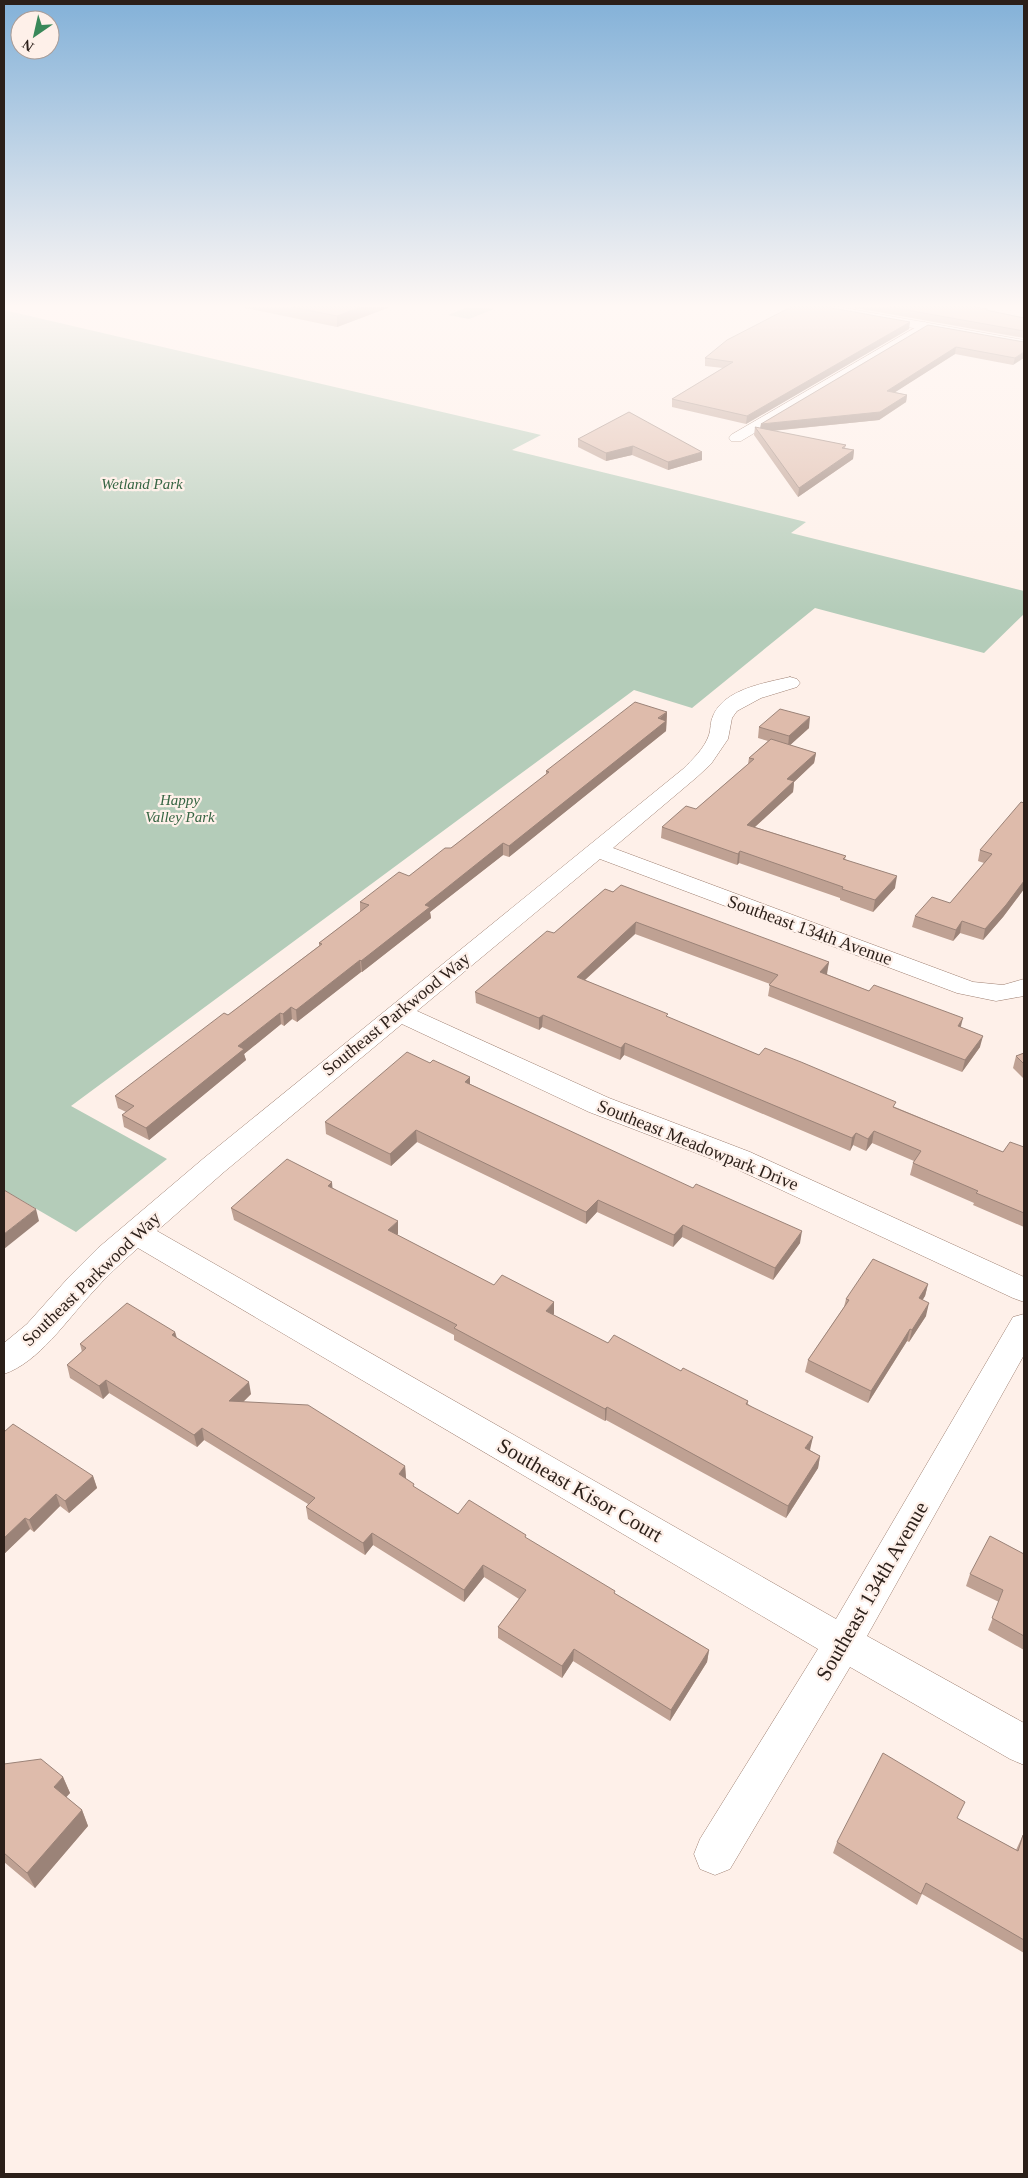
<svg xmlns="http://www.w3.org/2000/svg" width="1028" height="2178" font-family="Georgia,serif">
<rect width="100%" height="100%" fill="#fef0e9"/>
<!-- green -->
<g fill="#b4ccb9">
<polygon points="468,307 494,309 469,319 448,315"/>
<polygon points="4,310 541,435 512,450 806,522 791,533 1024,591 1024,614 984,653 815,608 692,708 634,690 71,1106 167,1159 76,1232 4,1190"/>
</g>
<g fill="none" stroke-linecap="round" stroke-linejoin="round">
<!-- minor casing -->
<g stroke="#9f8072" stroke-width="1">
<g id="minor">
<polygon points="925,322 931,326 929,329 741,441 731,441 729,438 731,435"/>
<path d="M790 677 797 679 800 683 797 687 761 698 737 711 732 718 728 739 711 764 697 777 613 848 973 982 1003 985 1024 979V996L996 1001 957 993 600 859 417 1011 609 1098 750 1152 1024 1277V1302L1013 1298 730 1166 589 1112 402 1024 224 1172 157 1231 836 1619 1013 1317 1024 1314V1355L867 1636 1024 1723V1765L1010 1759 850 1667 730 1869 715 1875 700 1869 694 1854 700 1839 818 1649 138 1248C121 1263 105 1278 91 1294 66 1321 39 1362 4 1374V1343L27 1324 69 1277 98 1248 204 1158 683 769C693 759 704 749 709 735 711 729 710 722 713 716 724 689 765 683 790 677Z"/>
</g>
</g>
<!-- major casing -->
<g stroke="#9f8072" stroke-width="1">
<polygon id="major" points="813,307 839,307 1024,340 1024,348 819,311"/>
</g>
<!-- minor -->
<use href="#minor" fill="#fff" fill-rule="evenodd"/>
<!-- major -->
<use href="#major" fill="#fff" fill-rule="evenodd"/>
</g>
<!-- wall -->
<g fill="#bfa193">
<polygon points="241,307 390,307 337,327"/>
<polygon points="850,307 976,307 988,309 988,311 1024,318 1024,338"/>
<polygon points="928,325 1024,342 1013,365 955,354 895,392 907,395 906,402 879,420 772,431 846,445 845,448 854,450 853,459 798,497 754,435 755,427 760,428 761,424"/>
<polygon points="909,329 746,424 672,407 672,399 723,368 705,366 705,358"/>
<polygon points="578,439 702,452 702,460 668,470 632,455 606,461 578,447"/>
<polygon points="667,712 666,731 509,857 503,855 444,901 430,912 431,918 362,972 361,972 297,1022 292,1019 284,1026 281,1024 244,1054 246,1060 149,1140 124,1127 122,1115 126,1112 118,1108 115,1096 228,1015 319,946 319,943 360,912 360,902 409,876 451,848 546,775 546,771"/>
<polygon points="759,727 809,728 790,745 816,753 814,763 794,782 793,792 755,827 846,856 845,859 895,888 873,912 840,900 840,898 739,863 737,865 661,838 662,827 696,809 748,764 749,758 768,741 758,738"/>
<polygon points="1024,803 1024,889 1003,917 983,940 960,933 953,941 912,927 915,916 950,903 984,863 978,861 980,850"/>
<polygon points="605,889 829,962 826,974 961,1027 980,1047 962,1072 768,996 770,984 635,934 585,980 668,1017 759,1055 895,1107 1003,1152 1024,1147 1024,1227 973,1205 974,1203 910,1175 913,1163 914,1161 872,1143 866,1151 853,1145 850,1151 624,1055 620,1060 542,1027 539,1030 476,1003 475,992 554,933"/>
<polygon points="1024,1053 1024,1079 1013,1068 1016,1056"/>
<polygon points="470,1084 800,1243 773,1280 682,1237 673,1247 597,1212 586,1224 417,1142 391,1166 326,1134 325,1122"/>
<polygon points="333,1188 398,1234 397,1235 494,1285 554,1314 553,1315 608,1343 681,1371 748,1401 748,1404 810,1450 820,1456 818,1468 786,1518 606,1420 605,1421 454,1340 454,1335 234,1220 231,1208"/>
<polygon points="928,1284 925,1296 922,1300 926,1316 909,1342 907,1341 868,1403 805,1372 808,1360 844,1307 846,1299"/>
<polygon points="175,1332 177,1338 251,1394 243,1402 405,1466 406,1479 414,1487 458,1514 526,1538 615,1594 709,1650 707,1662 670,1721 573,1661 562,1678 498,1638 498,1627 519,1599 484,1577 464,1602 373,1545 365,1555 308,1519 306,1507 308,1504 204,1440 197,1447 109,1393 103,1399 70,1378 67,1365 82,1352 80,1344"/>
<polygon points="4,1432 93,1476 97,1488 69,1513 60,1506 34,1532 30,1529 4,1554"/>
<polygon points="1024,1554 1024,1650 988,1630 999,1602 966,1586 970,1574"/>
<polygon points="4,1764 63,1777 70,1793 66,1797 82,1810 88,1826 35,1888 4,1862"/>
<polygon points="958,1819 1016,1850 1023,1835 1024,1835 1024,1953 922,1894 917,1905 833,1853 837,1842"/>
</g>
<!-- shaded-wall -->
<g fill="#9b8378">
<polygon points="361,307 390,307 337,327 337,316"/>
<polygon points="910,322 909,329 746,424 747,416"/>
<polygon points="956,347 955,354 886,398 887,391"/>
<polygon points="1024,352 1024,358 1013,365 1015,358"/>
<polygon points="907,395 906,402 879,420 760,432 761,424"/>
<polygon points="633,446 632,455 606,461 606,453"/>
<polygon points="854,450 853,459 798,497 799,488"/>
<polygon points="702,452 702,460 668,470 668,462"/>
<polygon points="667,712 666,731 509,857 509,846"/>
<polygon points="810,717 809,728 788,747 789,736"/>
<polygon points="816,753 814,763 794,782 793,792 745,836 747,825 787,779"/>
<polygon points="503,843 503,855 430,912 431,918 362,972 361,961 425,905"/>
<polygon points="740,851 739,863 737,865 738,854"/>
<polygon points="897,876 895,888 873,912 875,900"/>
<polygon points="1024,881 1024,889 1003,917 983,940 985,929"/>
<polygon points="962,921 960,933 953,941 956,930"/>
<polygon points="636,922 635,934 576,988 577,977"/>
<polygon points="360,960 361,972 297,1022 296,1010"/>
<polygon points="829,962 827,974 818,984 820,972"/>
<polygon points="291,1007 292,1019 284,1026 283,1014"/>
<polygon points="280,1013 281,1024 244,1054 246,1060 149,1140 146,1128 238,1046"/>
<polygon points="543,1015 542,1027 539,1030 539,1018"/>
<polygon points="963,1018 960,1030 958,1026"/>
<polygon points="983,1036 980,1047 962,1072 965,1060"/>
<polygon points="625,1043 624,1055 620,1060 621,1048"/>
<polygon points="470,1077 470,1089 465,1082"/>
<polygon points="416,1130 417,1142 391,1166 390,1154"/>
<polygon points="874,1131 872,1143 866,1151 868,1139"/>
<polygon points="856,1133 853,1145 850,1151 852,1138"/>
<polygon points="332,1182 333,1194 328,1186"/>
<polygon points="598,1200 597,1212 586,1224 586,1212"/>
<polygon points="36,1209 39,1221 4,1249 4,1234"/>
<polygon points="398,1221 398,1234 389,1242 388,1230"/>
<polygon points="683,1225 682,1237 673,1247 674,1235"/>
<polygon points="802,1231 800,1243 773,1280 775,1268"/>
<polygon points="928,1284 925,1296 916,1311 919,1298"/>
<polygon points="554,1302 554,1314 546,1323 546,1311"/>
<polygon points="929,1303 926,1316 909,1342 912,1330"/>
<polygon points="910,1329 907,1341 868,1403 871,1391"/>
<polygon points="175,1332 178,1344 172,1335"/>
<polygon points="106,1380 109,1393 103,1399 99,1386"/>
<polygon points="249,1382 251,1394 232,1413 229,1401"/>
<polygon points="607,1407 606,1420 605,1421 605,1409"/>
<polygon points="202,1428 204,1440 197,1447 194,1435"/>
<polygon points="813,1437 810,1450 803,1460 805,1448"/>
<polygon points="820,1456 818,1468 786,1518 788,1506"/>
<polygon points="405,1466 406,1478 399,1486 399,1474"/>
<polygon points="93,1476 97,1488 69,1513 65,1501"/>
<polygon points="56,1494 60,1506 34,1532 29,1520"/>
<polygon points="25,1518 30,1529 4,1554 4,1538"/>
<polygon points="372,1533 373,1545 365,1555 363,1543"/>
<polygon points="483,1565 484,1577 464,1602 464,1590"/>
<polygon points="574,1649 573,1661 562,1678 562,1666"/>
<polygon points="709,1650 707,1662 670,1721 671,1710"/>
<polygon points="63,1777 70,1793 61,1803 54,1787"/>
<polygon points="82,1810 88,1826 35,1888 27,1873"/>
</g>
<!-- building -->
<g fill="#debbab" stroke="#9b8378">
<polygon points="292,307 361,307 337,316"/>
<polygon points="791,307 826,307 910,322 747,416 672,399 733,362 705,358 727,340"/>
<polygon points="890,307 976,307 988,309 986,310 1024,318 1024,331"/>
<polygon points="928,325 1024,342 1024,352 1015,358 956,347 887,391 907,395 880,412 761,424"/>
<polygon points="629,412 702,452 668,462 633,446 606,453 578,439"/>
<polygon points="755,427 846,445 842,448 854,450 799,488"/>
<polygon points="635,702 667,712 658,718 666,721 509,846 503,843 444,890 425,905 430,907 361,961 360,960 296,1010 291,1007 283,1014 280,1013 238,1046 244,1049 146,1128 122,1115 134,1106 115,1096 224,1013 228,1015 322,944 319,943 369,905 360,902 399,872 409,876 445,848 451,848 549,772 546,771"/>
<polygon points="780,709 810,717 789,736 759,727"/>
<polygon points="771,739 816,753 787,779 794,781 747,825 846,856 843,859 897,876 875,900 842,889 843,887 740,851 738,854 662,827 686,806 696,809 754,759 749,758"/>
<polygon points="1021,802 1024,803 1024,881 1006,905 985,929 962,921 956,930 915,916 932,897 950,903 992,854 980,850"/>
<polygon points="621,885 829,962 820,972 869,991 874,985 963,1018 958,1026 983,1036 965,1060 769,985 778,975 636,922 577,977 668,1014 666,1016 759,1055 765,1048 801,1062 896,1102 893,1107 1003,1152 1010,1142 1024,1147 1024,1213 976,1193 978,1191 913,1163 921,1151 874,1131 868,1139 856,1133 852,1138 625,1043 621,1048 543,1015 539,1018 475,992 547,931 554,933 605,889 613,892"/>
<polygon points="407,1052 430,1063 433,1060 470,1077 465,1082 693,1188 696,1184 802,1231 775,1268 683,1225 674,1235 598,1200 586,1212 416,1130 390,1154 325,1122"/>
<polygon points="1024,1053 1024,1064 1016,1056"/>
<polygon points="287,1159 332,1182 328,1186 398,1221 388,1230 494,1285 502,1275 554,1302 546,1311 608,1343 614,1335 681,1371 683,1368 748,1401 746,1404 813,1437 805,1448 820,1456 788,1506 607,1407 605,1409 454,1328 457,1325 231,1208"/>
<polygon points="4,1190 36,1209 4,1234"/>
<polygon points="873,1259 928,1284 919,1298 929,1303 912,1330 910,1329 871,1391 808,1360 849,1300 846,1299"/>
<polygon points="127,1303 175,1332 172,1335 249,1382 229,1401 308,1405 405,1466 399,1474 414,1484 413,1486 458,1514 469,1500 526,1535 525,1537 615,1591 614,1593 709,1650 671,1710 574,1649 562,1666 498,1627 526,1590 483,1565 464,1590 372,1533 363,1543 306,1507 315,1498 202,1428 194,1435 106,1380 99,1386 67,1365 86,1348 80,1344"/>
<polygon points="13,1424 93,1476 65,1501 56,1494 29,1520 25,1518 4,1538 4,1432"/>
<polygon points="990,1536 1024,1554 1024,1636 992,1618 1003,1590 970,1574"/>
<polygon points="883,1753 965,1802 957,1818 1018,1851 1023,1835 1024,1835 1024,1940 926,1883 921,1894 837,1842"/>
<polygon points="41,1759 63,1777 54,1787 82,1810 27,1873 4,1853 4,1764"/>
</g>
<!-- sky -->
<linearGradient id="sky" x2="0" y2="1"><stop stop-color="#83b1d8"/><stop offset="0.5" stop-color="#fff8f5"/><stop offset="1" stop-color="#fff8f5" stop-opacity="0"/></linearGradient>
<rect width="1028" height="612" fill="url(#sky)"/>
<g text-anchor="middle" dominant-baseline="central" stroke-width="4.5" stroke-linejoin="round" paint-order="stroke">
<!-- far-park labels -->
<g font-size="15" font-style="italic" fill="#356442" stroke="#fef0e9">
<text x="142" y="484">Wetland Park</text>
<text x="180" y="800">Happy<tspan x="180" dy="17">Valley Park</tspan></text>
</g>
<!-- street labels -->
<g font-size="18" fill="#2b1f19" stroke="#fef0e9">
<text transform="translate(810 930) rotate(20)">Southeast 134th Avenue</text>
<text transform="translate(396 1014) rotate(-39)">Southeast Parkwood Way</text>
<text transform="translate(698 1145) rotate(22)">Southeast Meadowpark Drive</text>
<text transform="translate(91 1279) rotate(-44)">Southeast Parkwood Way</text>
</g>
<!-- near-street labels -->
<g font-size="21" fill="#2b1f19" stroke="#fef0e9">
<text transform="translate(580 1490) rotate(30)">Southeast Kisor Court</text>
<text transform="translate(872 1591) rotate(-60)">Southeast 134th Avenue</text>
</g>
</g>
<!-- border -->
<rect width="1028" height="2178" fill="none" stroke="#2b1f19" stroke-width="10"/>
<!-- north arrow -->
<g transform="translate(35 35) rotate(214)"><circle r="24" fill="#fef0e9" stroke="#aa9c96"/>
<path d="M0-4L9 19L0 12L-9 19Z" fill="#398859"/>
<text y="-8" font-size="14" font-weight="bold" text-anchor="middle" fill="#2b1f19">N</text>
</g>
</svg>
